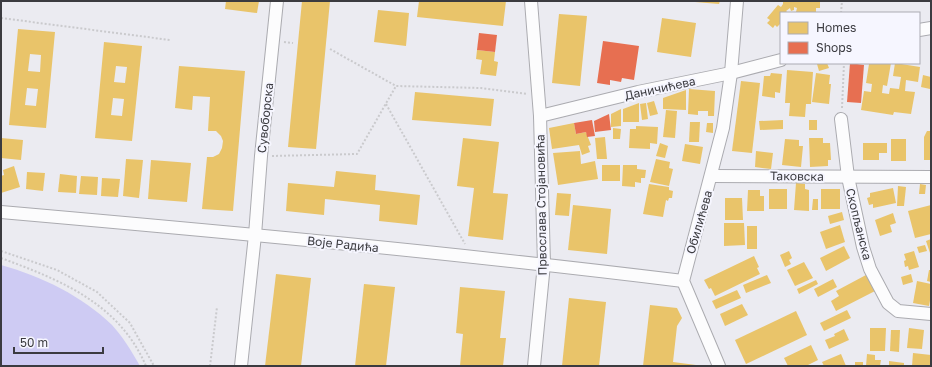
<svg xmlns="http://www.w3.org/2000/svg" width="932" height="367" font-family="'Golos Text',sans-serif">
<rect width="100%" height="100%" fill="#ebebf1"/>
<!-- green -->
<path fill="#cecbf3" d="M1 265C41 276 82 296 112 325 123 337 132 352 140 366H1Z"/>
<!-- homes -->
<g fill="#e9c46a" fill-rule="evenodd">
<polygon points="226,1 259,1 257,13 225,9"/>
<polygon points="302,1 330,1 316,149 288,147"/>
<polygon points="419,1 506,1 503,26 417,17"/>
<polygon points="695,1 720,1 719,4 695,2"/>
<polygon points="783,1 820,1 820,8 816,8 816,13 807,13 796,12 797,8 794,7 794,10 791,11 790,8 786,11 788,13 781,13 781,23 777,27 775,25 773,28 767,23 770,20 767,18 778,5 781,7 783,4"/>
<polygon points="378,10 409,13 406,46 374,42"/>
<polygon points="559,14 587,16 580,86 552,83"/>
<polygon points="662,18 696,23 691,57 657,52"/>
<path d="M18 29 55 32 46 128 9 125ZM30 54 41 55 40 72 28 71ZM27 88 38 89 36 106 25 105Z"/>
<path d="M104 42 142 46 132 141 95 138ZM116 66 127 67 125 83 114 82ZM113 98 124 99 122 116 111 115Z"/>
<polygon points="477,50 495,52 494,61 498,62 496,76 480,74 482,60 476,59"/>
<polygon points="820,63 827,63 829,68 819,71 817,64"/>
<polygon points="874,63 891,63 887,86 883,85 882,93 889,94 890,88 899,89 901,77 893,76 895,63 920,67 918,82 906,80 905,91 915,92 911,114 894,112 893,115 861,110 864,91 871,92 872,84 866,83 869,64"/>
<polygon points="179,66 245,71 233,211 202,209 207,157 213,157 219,154 222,148 223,141 221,136 216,131 208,131 210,97 193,96 192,110 175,108"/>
<polygon points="787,70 813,72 811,104 806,104 805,117 789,116 790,103 785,103"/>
<polygon points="771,73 782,74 780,93 775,92 775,98 762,96 764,76 770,76"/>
<polygon points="816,73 830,75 829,84 831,84 829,104 812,102"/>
<polygon points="923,75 931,77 930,89 921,87"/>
<polygon points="741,81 760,83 752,153 732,151"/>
<polygon points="689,89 715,91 714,116 708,116 708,111 698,111 698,115 688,114"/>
<polygon points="686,90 686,110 663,109 663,98"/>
<polygon points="415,92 494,99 491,126 412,120"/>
<polygon points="654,101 658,114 650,116 647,103"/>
<polygon points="639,103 639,122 623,122 623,109"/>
<polygon points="646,103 648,119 642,120 640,104"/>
<polygon points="621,109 621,126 611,127 611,114"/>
<polygon points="666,110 677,111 675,138 663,137"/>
<polygon points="783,120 783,129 760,130 759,121"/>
<rect x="809" y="120" width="8" height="10"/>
<polygon points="690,122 700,122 699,142 689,142"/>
<polygon points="574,123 576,134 586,132 591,145 588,146 590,152 582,155 579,145 552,149 549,128"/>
<polygon points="707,123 713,123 713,133 706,132"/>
<polygon points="636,126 658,127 657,144 650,143 650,149 629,148 630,129 636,129"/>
<polygon points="613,128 621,129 620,139 613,139"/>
<polygon points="927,131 931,131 931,160 924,160 924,137"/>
<polygon points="605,137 607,159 597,159 595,138"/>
<polygon points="1,138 23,140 21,160 1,158"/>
<polygon points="463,138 499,142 493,193 508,194 503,240 468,236 474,188 457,186"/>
<polygon points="809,138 823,138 823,143 830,143 831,160 828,160 828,166 810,167"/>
<polygon points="785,139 799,140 799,146 803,146 801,167 782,165"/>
<rect x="891" y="139" width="15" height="22"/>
<polygon points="660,143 668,146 665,158 656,156"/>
<polygon points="863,143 887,143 887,153 879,153 879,160 863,160"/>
<polygon points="685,144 703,147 700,164 682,161"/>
<polygon points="580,151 581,164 595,161 598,179 558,185 553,153"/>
<polygon points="756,151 773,153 771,169 755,167"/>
<polygon points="126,159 143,160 139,198 123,196"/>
<polygon points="656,159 670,162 669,168 673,169 669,186 650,182"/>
<polygon points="151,160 191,163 187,202 148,199"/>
<rect x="602" y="165" width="18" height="16"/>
<polygon points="623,165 637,165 637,169 646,170 645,178 641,178 641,183 635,182 635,187 622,186"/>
<polygon points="14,166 20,187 1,193 1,176 4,175 3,170"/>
<polygon points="336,171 376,175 375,190 420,195 417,225 379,221 380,205 325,199 324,215 286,211 288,183 334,187"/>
<polygon points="27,172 45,173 43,191 26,189"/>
<polygon points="60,174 77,176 76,193 58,192"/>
<polygon points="81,176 98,177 97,195 79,194"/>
<polygon points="102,178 120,179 118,197 101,196"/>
<polygon points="796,183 805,184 805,189 809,190 809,211 794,210"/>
<polygon points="649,184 669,187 669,190 673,191 672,198 669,198 668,201 666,200 663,217 643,214"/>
<polygon points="920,184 926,185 925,194 919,194"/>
<polygon points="898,186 906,187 904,206 897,206"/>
<polygon points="893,188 896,203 873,208 873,204 869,205 867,198 870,197 870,193"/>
<rect x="769" y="189" width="18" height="20"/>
<rect x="821" y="189" width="19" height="20"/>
<polygon points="748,190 760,190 760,196 764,196 764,211 747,211"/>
<polygon points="557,193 571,194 569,216 555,215"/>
<polygon points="725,198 742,198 743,220 725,220"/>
<polygon points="813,199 818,199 818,210 812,210"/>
<polygon points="573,205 611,209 607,254 568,250"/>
<polygon points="931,205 931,234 915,238 908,211"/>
<polygon points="842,212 844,220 830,224 828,216"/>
<polygon points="893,213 896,223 890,225 892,232 880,236 875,220"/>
<polygon points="724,223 744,223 745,245 724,246"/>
<polygon points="840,225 845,242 826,249 820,232"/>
<rect x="747" y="226" width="10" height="23"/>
<polygon points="931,239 931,253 930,253 926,241"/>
<polygon points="925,245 927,251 919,253 917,247"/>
<polygon points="844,246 850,258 826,271 820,258"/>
<polygon points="789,251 792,258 789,260 791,264 785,267 780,255"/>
<polygon points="914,251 919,267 909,270 908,266 905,267 904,261 906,260 904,254"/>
<polygon points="754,256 759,267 757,268 760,274 715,296 711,288 709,289 704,280"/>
<polygon points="804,262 813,278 795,286 787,270"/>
<polygon points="929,270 931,270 931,282 927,281"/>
<polygon points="276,274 311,278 301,366 265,366"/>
<polygon points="911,274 913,282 903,285 901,277"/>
<polygon points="767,275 771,283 746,293 743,285"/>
<polygon points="866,275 875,291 836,311 831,301 839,296 836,291"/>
<polygon points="833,279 837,287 818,297 814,289"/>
<polygon points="816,280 818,284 799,294 797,289"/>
<polygon points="917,281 931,284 931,295 929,306 913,303"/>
<polygon points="364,284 395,287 386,366 355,366"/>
<polygon points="460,287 505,291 500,338 506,338 503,366 460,366 463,334 456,333"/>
<polygon points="737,290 741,298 716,309 712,301"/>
<polygon points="569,298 606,302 599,366 562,366"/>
<polygon points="742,304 748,315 725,326 720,314"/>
<polygon points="650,305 677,308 682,318 677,326 673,362 696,365 696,366 643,366"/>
<polygon points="847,310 851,318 824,331 820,323"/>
<polygon points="796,311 807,335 746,364 735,340"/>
<polygon points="870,328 886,328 885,351 870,351"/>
<polygon points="909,328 924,330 922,349 907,348"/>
<polygon points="844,329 849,340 829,349 825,340 835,336 834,334"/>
<polygon points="891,330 900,330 899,352 890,351"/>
<polygon points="811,345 818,360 806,366 788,366 784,358"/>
<polygon points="913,353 931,355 931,366 912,366"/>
<polygon points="841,354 846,366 824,366 822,362"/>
<polygon points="867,354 875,355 875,360 881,360 880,366 866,366"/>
<polygon points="889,361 904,363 904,366 889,366"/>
<rect x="855" y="362" width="8" height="4"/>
</g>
<!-- shops -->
<g fill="#e76f51">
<polygon points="479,33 497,35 495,52 477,50"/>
<polygon points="603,41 639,46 634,80 622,78 621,82 610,80 610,85 597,83"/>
<polygon points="850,63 864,65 861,103 847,102"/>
<polygon points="609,114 611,130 595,132 594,121"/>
<polygon points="592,120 595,136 587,137 586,132 576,134 574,123"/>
</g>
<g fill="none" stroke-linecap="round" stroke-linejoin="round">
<!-- minor casing -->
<g stroke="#ababb0" stroke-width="14">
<g id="minor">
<polyline points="531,1 540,116 544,264 534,366"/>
<polyline points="919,30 931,28"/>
<polyline points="540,116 638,92 731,73 781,60"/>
<polyline points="841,119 848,177 863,247 870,269 888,303 898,311 931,314"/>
<polyline points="712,176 931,177"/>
<path d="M1 212C229 232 456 253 683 281"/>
<polyline points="241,366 255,235 261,156 277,1"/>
<polyline points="719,366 683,281 723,128 731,73 737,1"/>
</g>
</g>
<!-- path -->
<g stroke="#cacacd" stroke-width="2" stroke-dasharray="2 2" stroke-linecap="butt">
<polyline points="841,13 842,1"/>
<polyline points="1,18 170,40"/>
<polyline points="284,42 293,43"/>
<polyline points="330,49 396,86 481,88 527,94"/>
<polyline points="386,104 465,244"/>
<polyline points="842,108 844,63"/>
<polyline points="272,156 357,154 396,86"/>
<polyline points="1,251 57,270 97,292 130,323 154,366"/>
<path d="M1 258C60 280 119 303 146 366"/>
<polyline points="210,366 217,307"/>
</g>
<!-- minor -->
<use href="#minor" stroke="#fcfcfd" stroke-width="12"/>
</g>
<g text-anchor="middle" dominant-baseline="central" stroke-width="4" stroke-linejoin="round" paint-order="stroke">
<!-- street labels -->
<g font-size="12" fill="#3b3b40" stroke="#f6f6ff">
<text transform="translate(660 88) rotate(-12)">Даничићева</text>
<text transform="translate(265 118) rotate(-84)">Сувоборска</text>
<text transform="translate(797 176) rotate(1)">Таковска</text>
<text transform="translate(541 205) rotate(-91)">Првослава Стојановића</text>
<text transform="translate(699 222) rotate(-74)">Обилићева</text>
<text transform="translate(859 224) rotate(76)">Скопљанска</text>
<text transform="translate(343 244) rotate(6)">Воје Радића</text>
</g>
</g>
<!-- border -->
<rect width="932" height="367" fill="none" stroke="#3b3b40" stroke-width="4"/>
<!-- legend -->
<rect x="780" y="12" width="140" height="52" fill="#f6f6ff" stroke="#ababb3"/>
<rect x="788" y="22" width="20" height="12" fill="#e9c46a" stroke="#ababb3"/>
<text x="816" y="32" font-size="12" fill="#3b3b40">Homes</text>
<rect x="788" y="42" width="20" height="12" fill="#e76f51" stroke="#ababb3"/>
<text x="816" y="52" font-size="12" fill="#3b3b40">Shops</text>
<!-- scale -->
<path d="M14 347v6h89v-6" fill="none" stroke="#3b3b40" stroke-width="2"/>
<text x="20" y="347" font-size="12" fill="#3b3b40" stroke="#f6f6ff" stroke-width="3" paint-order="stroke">50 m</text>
</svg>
